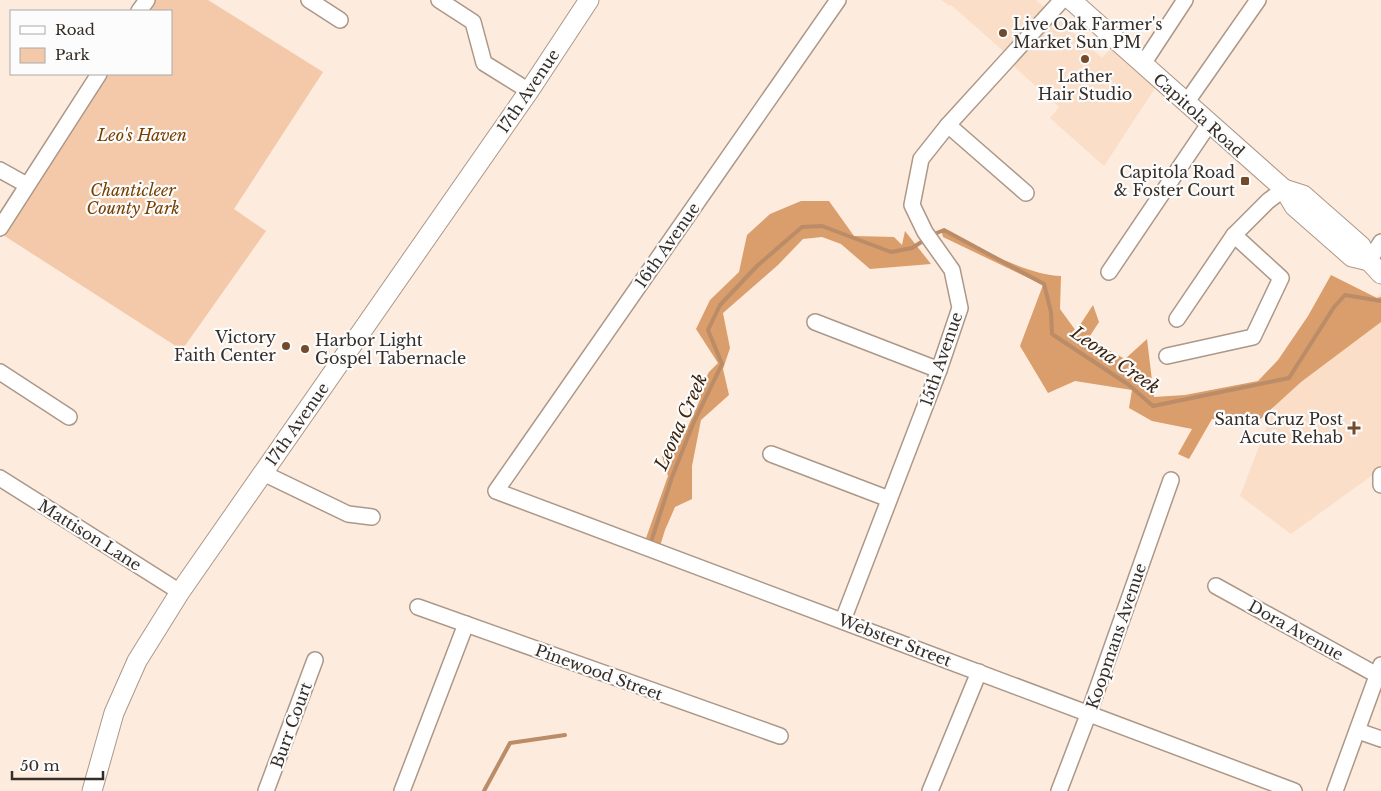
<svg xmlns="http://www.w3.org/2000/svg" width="1381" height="791" font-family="'Libre Baskerville',serif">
<rect width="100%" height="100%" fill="#fdebdd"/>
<!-- built -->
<g fill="#fadec8">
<polygon points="941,0 1036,0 1102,58 1118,41 1161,79 1104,166 1050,118 1059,107 1008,61 1010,57 951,5 950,6"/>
<polygon points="1381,295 1381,469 1291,534 1240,496 1287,373 1364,301"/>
</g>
<!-- green -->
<polygon fill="#f3c9a9" points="143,0 208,0 323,72 234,209 266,231 182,350 0,233 95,74 171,74 171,11 135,11"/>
<!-- forest -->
<g fill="#da9d6c">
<polygon points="801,201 829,201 854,236 894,237 902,245 905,231 931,264 870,269 841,244 822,237 803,239 778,265 723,313 730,348 723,369 729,395 701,420 692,466 692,499 675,507 665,530 660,546 645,541 668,476 662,456 680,444 699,402 697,395 709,372 718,363 696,329 710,300 739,272 747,235 770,214"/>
<path d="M941 229C975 245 1024 275 1061 276L1060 309 1076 331 1093 305 1099 322 1088 339 1125 359 1147 339 1154 397 1185 395 1258 381 1278 360 1308 316 1331 275 1377 298 1381 297V322L1301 382 1255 424 1212 419 1189 459 1178 454 1192 429 1152 421 1129 408 1132 390 1075 381 1048 393 1020 346 1043 285 943 237Z"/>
</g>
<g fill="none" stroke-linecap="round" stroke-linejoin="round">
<!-- stream -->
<g stroke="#ba8c67" stroke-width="4">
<polyline points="932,235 944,230 1044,284 1051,312 1052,334 1129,385 1153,406 1289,378 1334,307 1345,295 1381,301"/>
<polyline points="651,542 672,477 693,424 722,364 708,330 720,305 757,266 802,227 822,226 891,252 912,248 926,239"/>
<polyline points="484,791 510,743 565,735"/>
</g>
<!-- minor casing -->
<g stroke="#ac9888" stroke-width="18">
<g id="minor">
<polyline points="309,0 340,20"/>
<polyline points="439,0 473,22 484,63 529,91"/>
<path d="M838 0 496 491C762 590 1028 692 1294 791"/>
<polyline points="139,11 147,0"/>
<polyline points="1143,64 1185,0"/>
<polyline points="1186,103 1258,0"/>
<polyline points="948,125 1026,193"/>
<polyline points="0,170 27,185"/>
<polyline points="0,228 99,74"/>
<polyline points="1369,261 1381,242"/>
<polyline points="1109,272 1209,124"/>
<polyline points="1177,319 1234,235 1268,201 1284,189"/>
<polyline points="815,322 939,370"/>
<polyline points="1167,356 1253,337 1281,278 1234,235"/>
<polyline points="0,372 69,417"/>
<polyline points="771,454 889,499"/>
<polyline points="263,473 348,514 372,517"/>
<polyline points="1381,475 1381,485"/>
<polyline points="0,478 180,592"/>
<polyline points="1216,586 1377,675"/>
<polyline points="418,607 780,736"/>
<polyline points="843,620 939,370 960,308 952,270 925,232 912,205 921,159 948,125 1062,0"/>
<polyline points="1358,731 1381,739"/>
<polyline points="266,791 315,660"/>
<polyline points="402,791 466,624"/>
<polyline points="930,791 979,672"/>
<polyline points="1059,791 1088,715 1171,480"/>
<polyline points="1335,791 1381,665"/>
</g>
</g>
<!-- major casing -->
<g stroke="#ac9888" stroke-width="21">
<g id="major">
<polyline points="1071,0 1284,189 1294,206 1352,257 1369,261"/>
<polyline points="1284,189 1303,195 1361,246 1369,261 1381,274"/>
<polyline points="92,791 114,713 137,661 180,592 529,91 589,0"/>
</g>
</g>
<!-- minor -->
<use href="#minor" stroke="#fff" stroke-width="15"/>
<!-- major -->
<use href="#major" stroke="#fff" stroke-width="19"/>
</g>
<!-- markers -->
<g fill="#734b2a" stroke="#fcfcfc" stroke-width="2">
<circle cx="1003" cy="33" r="5"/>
<circle cx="1085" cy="59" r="5"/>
<rect x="1240" y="176" width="10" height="10" rx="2.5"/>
<circle cx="286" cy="346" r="5"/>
<circle cx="305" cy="349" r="5"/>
<path d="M1351.5 420.5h5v5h5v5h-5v5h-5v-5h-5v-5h5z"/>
</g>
<g text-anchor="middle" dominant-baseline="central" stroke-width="4.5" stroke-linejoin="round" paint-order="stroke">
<!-- poi labels -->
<g font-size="16" fill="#352d27" stroke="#fcfcfc" text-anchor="end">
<text x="1013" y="24" text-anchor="start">Live Oak Farmer's<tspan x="1013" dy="18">Market Sun PM</tspan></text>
<text x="1085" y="76" text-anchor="middle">Lather<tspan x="1085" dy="18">Hair Studio</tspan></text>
<text x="1235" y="172">Capitola Road<tspan x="1235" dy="18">&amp; Foster Court</tspan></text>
<text x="276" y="337">Victory<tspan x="276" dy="18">Faith Center</tspan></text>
<text x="315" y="340" text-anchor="start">Harbor Light<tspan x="315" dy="18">Gospel Tabernacle</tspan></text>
<text x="1343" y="419">Santa Cruz Post<tspan x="1343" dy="18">Acute Rehab</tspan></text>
</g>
<!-- street labels -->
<g font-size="16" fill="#352d27" stroke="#fcfcfc">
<text transform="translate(528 91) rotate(-56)">17th Avenue</text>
<text transform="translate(1199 115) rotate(42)">Capitola Road</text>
<text transform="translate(667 245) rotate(-55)">16th Avenue</text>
<text transform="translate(941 359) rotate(-71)">15th Avenue</text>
<text transform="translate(297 424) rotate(-55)">17th Avenue</text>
<text transform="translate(90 535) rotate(32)">Mattison Lane</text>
<text transform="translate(1296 630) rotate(29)">Dora Avenue</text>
<text transform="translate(1116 636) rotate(-71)">Koopmans Avenue</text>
<text transform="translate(895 640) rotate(21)">Webster Street</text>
<text transform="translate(599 672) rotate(20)">Pinewood Street</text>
<text transform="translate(291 725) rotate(-70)">Burr Court</text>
</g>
<!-- park labels -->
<g font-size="16" font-style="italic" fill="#773f00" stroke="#fcfcfc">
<text x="142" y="135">Leo's Haven</text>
<text x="133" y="190">Chanticleer<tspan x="133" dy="18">County Park</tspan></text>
</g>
<!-- water labels -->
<g font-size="18" font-style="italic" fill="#3d240e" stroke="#fcfcfc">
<text transform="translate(1115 360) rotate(35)">Leona Creek</text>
<text transform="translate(681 422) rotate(-66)">Leona Creek</text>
</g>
</g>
<!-- legend -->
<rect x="10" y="10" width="162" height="65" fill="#fcfcfc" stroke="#aca9a7"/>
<rect x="20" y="26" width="25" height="8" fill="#ffffff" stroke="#aca9a7"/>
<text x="55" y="35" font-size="15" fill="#352d27">Road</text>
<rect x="20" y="48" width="25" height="15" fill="#f3c9a9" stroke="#aca9a7"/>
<text x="55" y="60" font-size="15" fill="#352d27">Park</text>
<!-- scale -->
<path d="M12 771v8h91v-8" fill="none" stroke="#352d27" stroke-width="2.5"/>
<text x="20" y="771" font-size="15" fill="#352d27" stroke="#fcfcfc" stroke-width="4" paint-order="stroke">50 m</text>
</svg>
